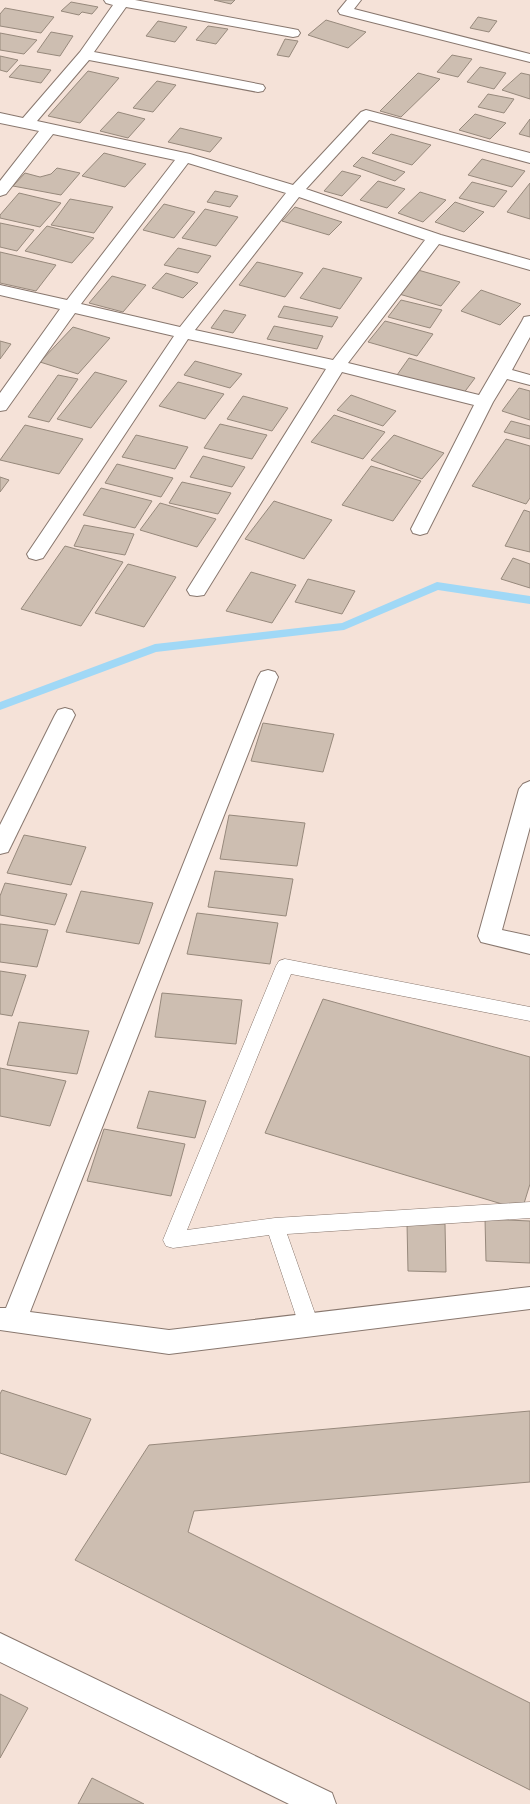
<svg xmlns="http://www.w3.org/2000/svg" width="530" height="1804" font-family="Jost,sans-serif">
<rect width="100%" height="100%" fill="#f5e2d8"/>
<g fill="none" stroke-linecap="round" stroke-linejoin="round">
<!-- stream -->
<polygon fill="#a0d8f6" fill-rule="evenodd" points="437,582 530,596 530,604 438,590 344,630 156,652 0,710 0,702 155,644 342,623"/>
</g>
<!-- building -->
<g fill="#cdbeb1" stroke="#97897c">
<polygon points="214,0 235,0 231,4"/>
<polygon points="71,2 98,7 92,14 82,12 79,15 61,11"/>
<polygon points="5,8 54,17 41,33 0,26 0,14"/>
<polygon points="478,17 497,21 489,32 470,28"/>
<polygon points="326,20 366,32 348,48 308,35"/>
<polygon points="158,21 187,27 175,42 146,36"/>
<polygon points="208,26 228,29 216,44 196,40"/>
<polygon points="51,32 73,36 60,56 37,52"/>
<polygon points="0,33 37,40 24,54 0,50"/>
<polygon points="285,39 298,41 289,57 277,55"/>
<polygon points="452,55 472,59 458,77 437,72"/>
<polygon points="0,56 18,60 7,72 0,70"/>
<polygon points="20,65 51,70 41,83 9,77"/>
<polygon points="480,67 506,73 494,89 467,82"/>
<polygon points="88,71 119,78 80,123 48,116"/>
<polygon points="418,73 440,79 401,117 380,111"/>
<polygon points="521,73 530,75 530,99 502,90"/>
<polygon points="157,81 176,85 153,112 133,108"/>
<polygon points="488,94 514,99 504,113 478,107"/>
<polygon points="118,112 145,119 128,138 100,131"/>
<polygon points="475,114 506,123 490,139 459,130"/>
<polygon points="530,119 530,137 519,134"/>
<polygon points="180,128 222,138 210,152 168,142"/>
<polygon points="391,134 431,145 412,165 372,153"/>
<polygon points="104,153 146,164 125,187 82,176"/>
<polygon points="362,157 405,172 395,181 353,166"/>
<polygon points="482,159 525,171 512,187 468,175"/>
<polygon points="57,168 80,173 61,195 13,186 25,173 40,177 51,174"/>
<polygon points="342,171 361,176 342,196 324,191"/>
<polygon points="378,181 405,189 387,208 360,200"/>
<polygon points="472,182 507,191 494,207 459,198"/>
<polygon points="530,183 530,219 507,212"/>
<polygon points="215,191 238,196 230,207 207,202"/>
<polygon points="420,192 446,200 423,222 398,213"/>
<polygon points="19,193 61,203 40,227 0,218 0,215"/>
<polygon points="70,199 113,207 94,233 51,225"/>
<polygon points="455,202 484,212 464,232 435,222"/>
<polygon points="164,204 195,212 174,238 143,230"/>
<polygon points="295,207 342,222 329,235 282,221"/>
<polygon points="205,209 238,217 216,246 182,238"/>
<polygon points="0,223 34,230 17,251 0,247"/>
<polygon points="47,226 94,238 72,263 25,251"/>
<polygon points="178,248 211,256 198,273 164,265"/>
<polygon points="0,252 56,265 36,291 0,283"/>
<polygon points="257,262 303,273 285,297 239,285"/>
<polygon points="323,268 362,278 340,309 300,298"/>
<polygon points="418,270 460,282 441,306 399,294"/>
<polygon points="166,273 198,283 183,298 152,288"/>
<polygon points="112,276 146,285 123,312 89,303"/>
<polygon points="481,290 521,304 500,325 461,311"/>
<polygon points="401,300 442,310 430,328 388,317"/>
<polygon points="284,306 338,317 332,327 278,317"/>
<polygon points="224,310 246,315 233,333 211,328"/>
<polygon points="385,321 433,334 417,356 368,342"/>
<polygon points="274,326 323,336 317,349 267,339"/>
<polygon points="73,327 110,338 78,374 40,362"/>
<polygon points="0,341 11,344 0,359"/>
<polygon points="409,358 475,378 463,394 397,375"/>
<polygon points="195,361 242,374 230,388 184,375"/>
<polygon points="95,372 127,381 91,428 57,419"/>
<polygon points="58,375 78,379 49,422 28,417"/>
<polygon points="178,382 224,394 205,419 159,406"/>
<polygon points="519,388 530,391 530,420 502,411"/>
<polygon points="351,395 396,411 383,426 337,410"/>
<polygon points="243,396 288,408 272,431 227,419"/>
<polygon points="334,415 385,432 363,459 311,442"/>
<polygon points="511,421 530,426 530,439 504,432"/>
<polygon points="220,424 267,435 252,459 204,448"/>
<polygon points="25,425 83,439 59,474 0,460"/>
<polygon points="136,435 188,447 175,469 122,457"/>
<polygon points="394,435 444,453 422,479 371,460"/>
<polygon points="506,439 530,446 530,498 526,504 472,486"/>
<polygon points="203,456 245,467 232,487 190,477"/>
<polygon points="117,464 173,478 161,497 105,483"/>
<polygon points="371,466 421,481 393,521 342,505"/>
<polygon points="0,477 9,480 0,492"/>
<polygon points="182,482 231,493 218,514 169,503"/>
<polygon points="101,488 152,501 135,528 83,515"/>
<polygon points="274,501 332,520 304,559 245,539"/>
<polygon points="160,503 216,519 197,547 140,530"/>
<polygon points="524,510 530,512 530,552 505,546"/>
<polygon points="84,525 134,534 125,555 74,546"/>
<polygon points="65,546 123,562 81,626 21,609"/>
<polygon points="513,558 530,564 530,588 501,579"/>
<polygon points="128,564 176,577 144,627 95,613"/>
<polygon points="251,572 296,585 272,623 226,611"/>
<polygon points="308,579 355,591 342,614 295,602"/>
<polygon points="263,723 334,734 323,772 251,761"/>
<polygon points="229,815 305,823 297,866 220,859"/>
<polygon points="24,835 86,847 71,885 7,873"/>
<polygon points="215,871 293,879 286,916 208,907"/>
<polygon points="5,883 67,894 55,925 0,915 0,896"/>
<polygon points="81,891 153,903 139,944 66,932"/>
<polygon points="197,913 278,923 270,964 187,954"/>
<polygon points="0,924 48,930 37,967 0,962"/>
<polygon points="0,971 26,975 12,1016 0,1014"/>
<polygon points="162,993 242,1000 236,1044 155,1037"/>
<polygon points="323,999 530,1057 530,1184 522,1210 265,1133"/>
<polygon points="19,1022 89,1031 77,1074 7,1065"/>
<polygon points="0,1068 66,1081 50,1126 0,1116"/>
<polygon points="149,1091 206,1101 195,1138 137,1128"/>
<polygon points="104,1129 185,1144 171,1196 87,1181"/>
<polygon points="485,1219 530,1221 530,1263 486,1261"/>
<polygon points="407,1223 445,1224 446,1272 408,1271"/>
<polygon points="2,1390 91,1419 66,1475 0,1453 0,1394"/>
<polygon points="530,1411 530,1482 194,1511 188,1532 530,1703 530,1790 75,1560 149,1445"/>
<polygon points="0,1694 28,1708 0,1758"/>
<polygon points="92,1778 144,1804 78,1804"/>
</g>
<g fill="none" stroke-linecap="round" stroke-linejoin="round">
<!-- service casing -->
<g stroke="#88776e" stroke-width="1">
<polygon id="service" points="285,959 530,1007 530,1021 291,974 187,1230 275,1218 530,1202 530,1218 287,1234 319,1325 316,1331 309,1334 302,1331 299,1325 269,1235 173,1248 166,1246 163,1240 276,966 279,961"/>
</g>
<!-- minor casing -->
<g stroke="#88776e" stroke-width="2">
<g id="minor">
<path d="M104 0H135L293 29 298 30 300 33 298 36 293 37 126 7 94 52 258 84 263 85 265 88 263 91 258 92 89 60 37 121 190 154 293 185 361 112 366 110 530 153V163L369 120 306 189 441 235 530 260V270L439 244 348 363 479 395 522 321 524 317 530 316V337L512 370 530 375V385L507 379 493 402 427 533 420 535 413 533 411 529 474 405 342 372 204 595 197 596 190 595 187 590 326 369 188 339 43 558 36 560 29 558 27 554 174 336 75 313 6 410 0 411V393L60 309 0 295V285L67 300 175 160 53 134 6 194 0 196V181L39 131 0 123V113L23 118 80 52 113 5 106 3ZM188 163 286 193 180 327 81 304ZM299 197 425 240 333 360 195 330Z"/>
<polygon points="347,0 361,0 354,9 530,54 530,62 340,14 338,11"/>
<polygon points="268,670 275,672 278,677 30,1312 169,1330 530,1287 530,1309 169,1354 0,1330 0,1308 6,1308 258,677 261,672"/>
<polygon points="65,708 72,710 75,715 11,846 8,852 0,854 0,825 55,715 58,710"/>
<polygon points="530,781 530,827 502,930 530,936 530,954 481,942 478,936 519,789 523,784"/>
<polygon points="0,1633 332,1793 336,1804 289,1804 0,1662"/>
</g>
</g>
<!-- service -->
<use href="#service" fill="#fff" fill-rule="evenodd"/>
<!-- minor -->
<use href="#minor" fill="#fff" fill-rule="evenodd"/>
</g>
</svg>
